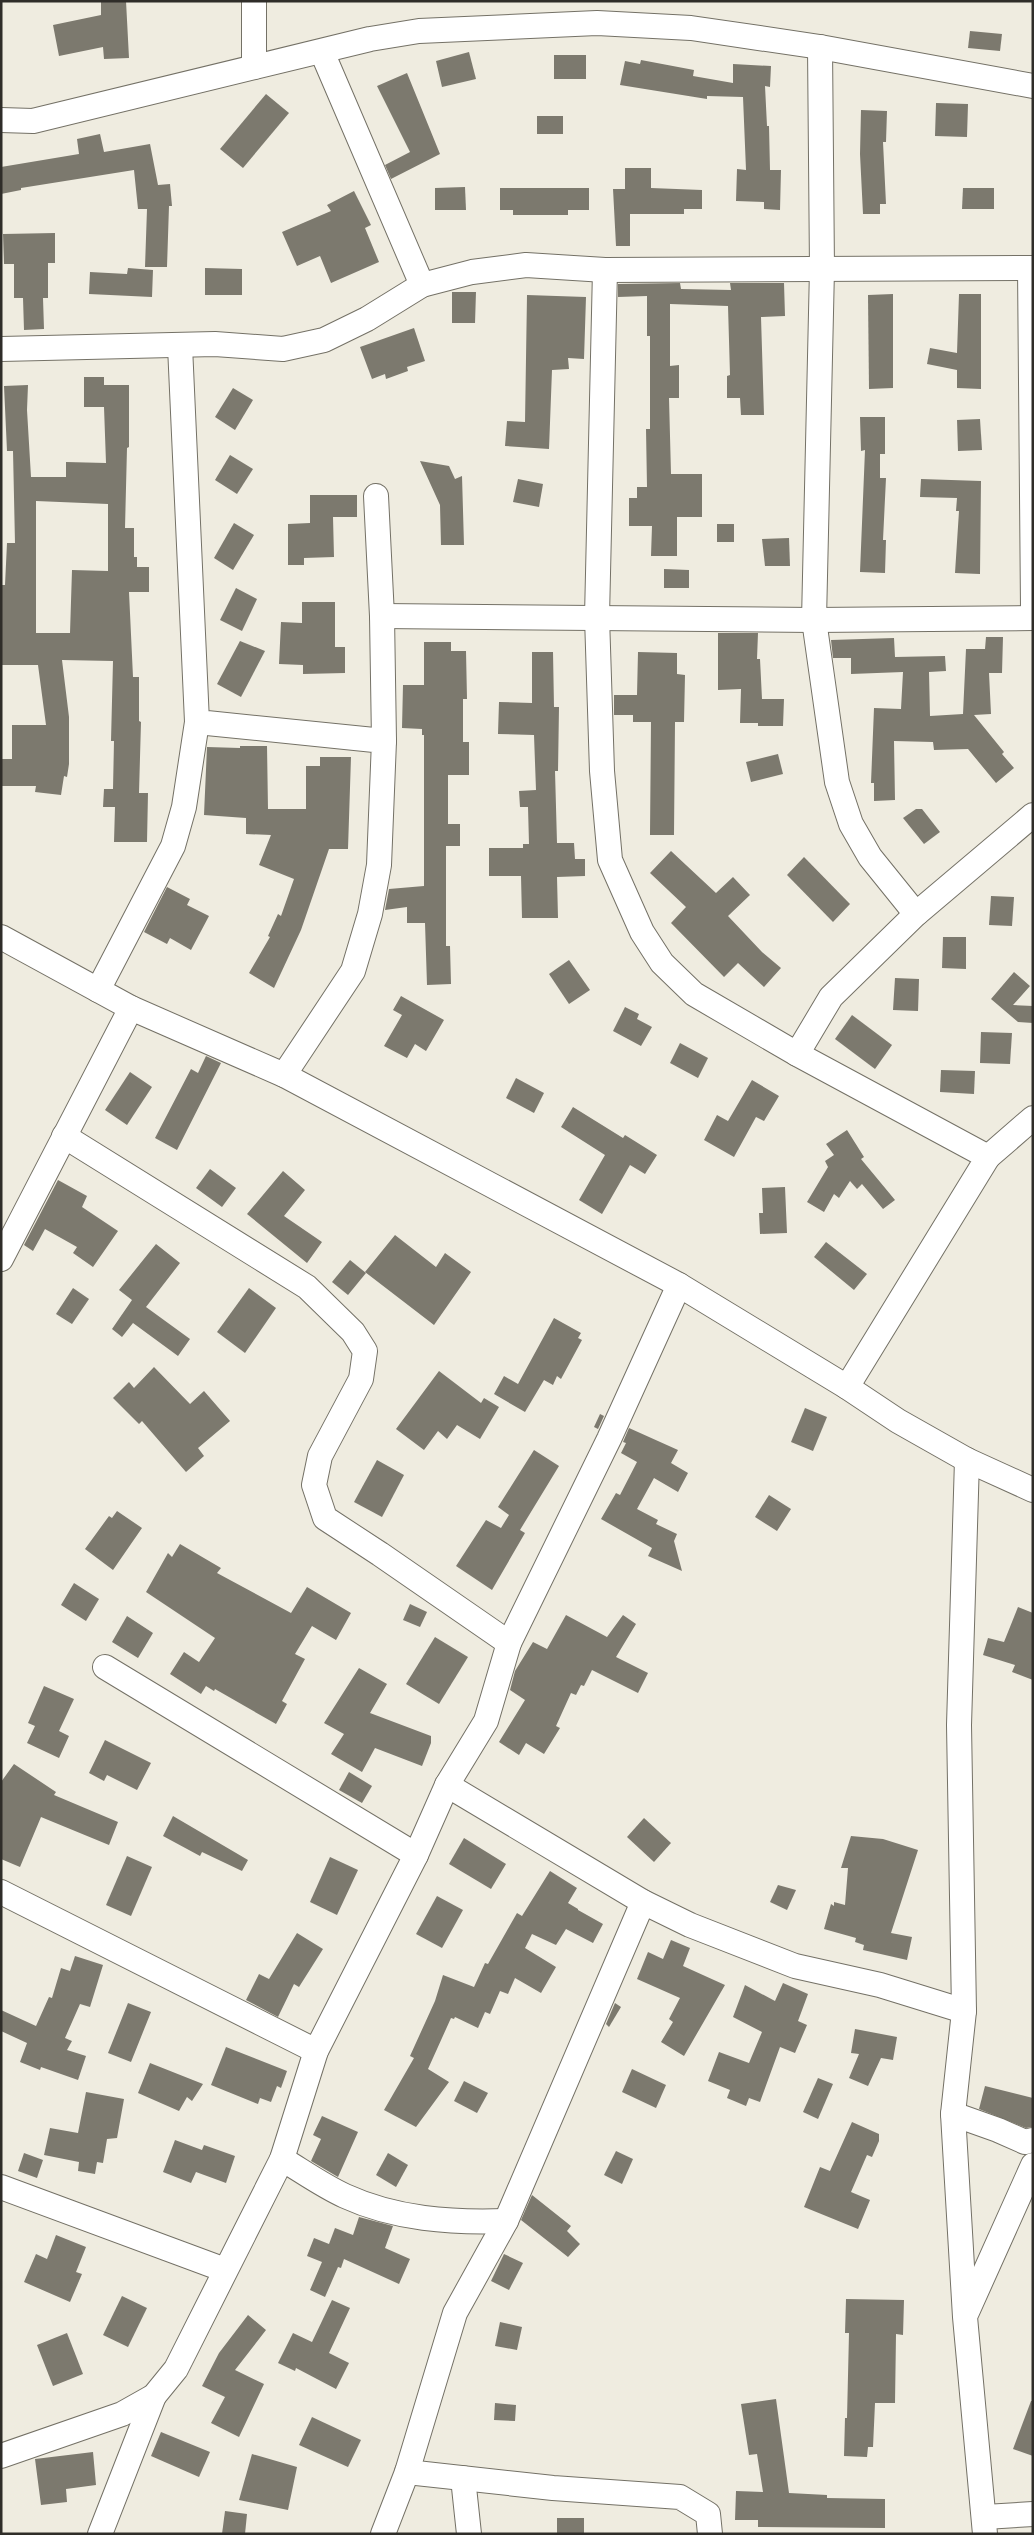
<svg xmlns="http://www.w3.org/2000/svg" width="1034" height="2535" font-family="'PT Sans Narrow',sans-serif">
<rect width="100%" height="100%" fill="#efece0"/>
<!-- building -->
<g fill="#7c796e" fill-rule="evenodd">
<polygon points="101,1 126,1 129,58 104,59 103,47 59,56 53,25 101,15"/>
<polygon points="970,31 1002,34 1000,51 968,48"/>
<polygon points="469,52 476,79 442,87 436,61"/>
<rect x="554" y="55" width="32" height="24"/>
<polygon points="641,60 694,70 693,76 733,83 733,64 771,66 770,87 765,86 767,126 769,126 770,170 781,170 780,210 764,209 764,202 736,201 737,169 746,170 743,97 707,96 707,99 620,85 625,61 640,64"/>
<polygon points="407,73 440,154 391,179 385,165 410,152 377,86"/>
<polygon points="266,94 289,113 243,168 220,149"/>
<polygon points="936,103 968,104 967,137 935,136"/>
<polygon points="861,110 887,111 886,142 883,142 886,204 880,204 880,214 863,214 860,154"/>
<rect x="537" y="116" width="26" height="18"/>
<polygon points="100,134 104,152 150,144 158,185 170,184 172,206 169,206 167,267 145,267 147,209 138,209 134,170 21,188 21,190 1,194 1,167 79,154 77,139"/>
<polygon points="625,168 651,168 651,188 702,190 702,209 684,209 684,214 630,214 630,246 616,246 613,189 625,189"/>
<polygon points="465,187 466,210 435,210 435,188"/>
<polygon points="500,188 589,188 589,210 568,210 568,215 513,215 513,210 500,210"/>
<polygon points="963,188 994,188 994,209 962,209"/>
<polygon points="354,191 371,225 365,228 379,262 331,283 320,256 297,266 282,232 331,211 327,205"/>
<polygon points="55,233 55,263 48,263 48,298 43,298 44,329 24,330 23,298 14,298 14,264 4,264 3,234"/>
<polygon points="128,268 153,270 152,297 89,294 90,272 127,274"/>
<polygon points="205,268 242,269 242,295 205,295"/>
<polygon points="680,283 681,289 731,290 730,283 784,283 785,316 761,317 764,415 741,415 740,398 727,398 727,376 730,375 728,306 670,304 670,366 679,365 679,398 669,398 671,474 702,474 702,517 677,517 677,556 651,556 652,526 629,526 629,498 637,498 637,487 647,487 646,429 650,429 650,336 647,336 647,296 618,297 618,284"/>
<polygon points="452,292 476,292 475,323 452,323"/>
<polygon points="893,294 893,388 869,389 868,295"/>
<polygon points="959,294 981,294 981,389 957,388 957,370 927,364 930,348 957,353"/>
<polygon points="527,295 586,297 584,359 568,358 569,369 552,370 549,449 505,446 507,421 525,422"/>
<polygon points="414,328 425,361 407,367 408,371 386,379 385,374 372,379 360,347"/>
<path d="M84 377H104V385H129V447L127 448 125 528H134V557H137V567H149V592H129L133 677H139V721L141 722 139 793H148L147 842H114L115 807H103L104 789H113L114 741H111L113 661 62 660 69 717V764L67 777 64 776 61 795 35 792 36 786H1V759H12V725H46L38 665H1V585H5L7 543H15L13 451H7L4 386 28 385 27 410 31 477H66V462L106 463 104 407H84ZM36 501 108 504V571L72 570 70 633H36Z"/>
<polygon points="233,388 253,400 235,430 215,417"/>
<polygon points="860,417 885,417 885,454 880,454 880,478 886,478 883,540 886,540 885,573 860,572 865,450 861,451"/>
<polygon points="980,419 982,450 958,451 957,420"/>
<polygon points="230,455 253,469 237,494 215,480"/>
<polygon points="420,461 449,466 455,479 462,476 464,545 441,545 440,505"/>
<polygon points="518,479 543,484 539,507 513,502"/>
<polygon points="921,479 981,481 980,574 955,573 959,511 956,511 957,498 920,497"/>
<polygon points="310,495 357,495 357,517 333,517 334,557 304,558 304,565 288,565 288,524 310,523"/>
<polygon points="234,523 254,535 233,570 214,558"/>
<rect x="717" y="524" width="17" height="18"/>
<polygon points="789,538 790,566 765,566 762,539"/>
<polygon points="664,569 689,570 689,588 664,588"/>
<polygon points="236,588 257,599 242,631 220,620"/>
<polygon points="302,602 335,602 335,647 345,647 345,673 303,674 303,665 279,664 281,622 302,623"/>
<polygon points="718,633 758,633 757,659 760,659 762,699 784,699 783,726 758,726 758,723 740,723 741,689 718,690"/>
<polygon points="986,637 1003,637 1002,673 989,673 991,714 974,715 1004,752 1002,754 1014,768 996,783 968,749 934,750 933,742 894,741 895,800 874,801 874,783 871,783 874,708 901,709 903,672 851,674 851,658 833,658 831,640 894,638 895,657 945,656 946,671 929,672 930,716 963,714 966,649 985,649"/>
<polygon points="240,641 265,651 241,697 217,684"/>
<polygon points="424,642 451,642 451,651 466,651 467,699 463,699 463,742 469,742 469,775 448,775 448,824 460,824 460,846 446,846 446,946 450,946 451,984 427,985 425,923 407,923 407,907 385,910 389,889 424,886 424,735 422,735 422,729 402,728 403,685 424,685"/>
<polygon points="532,652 553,652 554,707 559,707 558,771 555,771 557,843 574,843 575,859 585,859 585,876 557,877 558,918 522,918 521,876 489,876 489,848 523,848 523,844 529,844 528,807 520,807 519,791 536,790 534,735 498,734 499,702 532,703"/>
<polygon points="638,652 677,653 677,674 685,675 684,722 675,722 674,835 650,835 651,722 633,722 633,715 614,715 614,695 637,695"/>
<polygon points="240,746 267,746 268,809 306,809 306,766 320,766 320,757 351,757 348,849 329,849 301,930 274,988 249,973 270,937 268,936 278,914 281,916 294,879 259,865 271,835 246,834 246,818 204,815 207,747 240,748"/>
<polygon points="778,754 783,774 751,782 746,762"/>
<polygon points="916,809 922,809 940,832 924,844 903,818"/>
<polygon points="671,851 716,893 733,877 750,895 728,916 762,952 781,968 764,987 738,963 724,977 671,923 686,907 650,873"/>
<polygon points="804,857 850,904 833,922 787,875"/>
<polygon points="167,887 190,899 187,905 209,916 191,950 170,938 167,944 144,932"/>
<polygon points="991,896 1014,897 1012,926 989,925"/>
<polygon points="943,937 966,937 966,969 942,968"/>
<polygon points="569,960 590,990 569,1004 549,974"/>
<polygon points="1014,972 1030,986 1013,1005 1033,1006 1033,1023 1018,1022 991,999"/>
<polygon points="895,978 919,979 918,1011 893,1010"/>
<polygon points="401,996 444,1020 426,1051 415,1044 407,1058 384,1046 402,1015 393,1010"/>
<polygon points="625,1007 639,1014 637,1019 652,1027 641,1046 613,1031"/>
<polygon points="852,1015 892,1045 875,1069 835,1039"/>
<polygon points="981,1032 1012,1033 1010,1064 980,1063"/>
<polygon points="680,1043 708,1058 698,1078 670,1063"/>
<polygon points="206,1056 221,1063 177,1150 155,1138 191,1069 198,1073"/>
<polygon points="941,1070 975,1071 974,1094 940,1092"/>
<polygon points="130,1072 152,1087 127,1125 105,1110"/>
<polygon points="516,1078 544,1093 534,1113 506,1098"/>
<polygon points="752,1080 779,1096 764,1121 756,1117 734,1157 704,1140 717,1115 728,1121"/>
<polygon points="573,1107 623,1138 625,1135 657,1155 645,1174 630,1165 602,1214 579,1200 605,1155 561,1127"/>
<polygon points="847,1130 864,1157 861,1159 895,1200 883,1209 862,1184 857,1189 850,1181 839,1198 834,1194 824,1212 807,1202 828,1167 825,1161 834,1155 826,1144"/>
<polygon points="210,1169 236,1188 222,1207 196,1188"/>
<polygon points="283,1171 305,1190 284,1216 322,1242 307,1263 247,1214"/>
<polygon points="58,1180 87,1196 82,1207 118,1231 93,1267 73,1253 77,1247 45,1229 33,1251 24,1245"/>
<polygon points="785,1187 787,1233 760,1234 759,1213 763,1213 762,1188"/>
<polygon points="395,1235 436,1267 445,1253 471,1272 434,1325 365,1272"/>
<polygon points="826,1242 867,1274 854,1290 814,1257"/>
<polygon points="156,1244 180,1263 146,1307 190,1339 178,1356 133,1323 122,1337 112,1329 132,1300 119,1290"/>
<polygon points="350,1260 366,1273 348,1295 332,1282"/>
<polygon points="73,1288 89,1299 72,1324 56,1314"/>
<polygon points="249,1288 276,1308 245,1353 217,1332"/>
<polygon points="554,1318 581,1333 578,1338 582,1340 561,1379 557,1376 553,1385 544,1380 525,1412 494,1394 504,1376 518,1384"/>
<polygon points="154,1367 190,1404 204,1391 230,1421 198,1448 204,1456 186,1472 142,1421 139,1424 113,1398 129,1382 134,1388"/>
<polygon points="439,1371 481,1403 484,1398 499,1407 480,1439 457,1425 447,1439 438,1431 424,1450 396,1429"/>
<polygon points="805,1408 827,1417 813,1451 791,1442"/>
<polygon points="600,1414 604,1416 598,1429 594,1427"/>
<polygon points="629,1428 678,1450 671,1463 688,1473 678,1492 654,1478 637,1509 658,1520 656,1524 677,1534 674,1541 682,1571 648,1556 652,1548 601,1519 616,1493 620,1495 637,1462 621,1453 626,1443 623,1442"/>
<polygon points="534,1450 559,1466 520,1530 525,1533 492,1590 456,1566 486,1520 501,1528 509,1515 498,1507"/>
<polygon points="377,1460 404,1475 382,1517 354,1502"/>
<polygon points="769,1495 791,1509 777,1531 755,1517"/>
<polygon points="117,1511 142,1528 113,1570 85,1549 109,1516 112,1518"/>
<polygon points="180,1544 221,1568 217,1573 291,1613 307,1587 351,1613 336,1640 312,1626 295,1654 305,1659 282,1701 287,1704 276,1724 215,1689 214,1691 206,1686 201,1694 170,1674 184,1652 199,1662 215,1638 146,1592 168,1553 172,1557"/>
<polygon points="74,1583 99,1599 86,1621 61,1605"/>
<polygon points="410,1604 427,1612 420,1627 403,1620"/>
<polygon points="1018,1607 1033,1613 1033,1680 1012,1672 1015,1665 983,1655 988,1638 1004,1642"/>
<polygon points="566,1615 607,1637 623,1615 636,1624 616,1657 648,1673 638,1693 592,1670 584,1686 581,1685 576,1695 571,1693 556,1726 560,1728 544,1754 526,1743 519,1755 499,1742 525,1700 510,1690 515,1671 533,1642 547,1649"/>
<polygon points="127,1616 153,1633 138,1658 112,1642"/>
<polygon points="435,1637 468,1657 439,1704 406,1684"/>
<polygon points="359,1668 387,1684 370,1713 431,1736 431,1743 422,1766 375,1748 362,1772 331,1754 344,1734 324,1723"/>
<polygon points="44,1686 74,1699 59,1731 69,1736 59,1758 27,1743 35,1726 28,1723"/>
<polygon points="105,1740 151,1763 137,1790 107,1775 104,1781 89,1773"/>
<polygon points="14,1764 56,1792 54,1795 118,1822 109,1845 41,1817 20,1867 1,1859 1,1782"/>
<polygon points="349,1772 372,1786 362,1803 339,1790"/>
<polygon points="173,1816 248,1860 242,1871 202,1852 200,1856 163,1836"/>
<polygon points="644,1818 671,1843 654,1862 627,1837"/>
<polygon points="851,1836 883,1839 918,1850 891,1933 912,1937 907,1960 863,1950 864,1945 855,1942 856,1938 824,1929 831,1904 834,1906 834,1902 845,1905 848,1868 841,1868"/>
<polygon points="464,1838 506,1864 491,1889 449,1864"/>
<polygon points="127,1856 152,1867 131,1916 106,1905"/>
<polygon points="330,1857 358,1870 337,1915 310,1902"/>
<polygon points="550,1871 577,1888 568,1903 578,1909 578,1910 603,1924 593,1943 566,1929 556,1945 532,1934 525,1948 556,1967 541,1993 515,1978 508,1994 500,1991 490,2014 485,2012 478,2028 455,2017 454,2019 451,2018 428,2069 449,2082 416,2127 384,2110 414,2058 410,2056 435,2001 443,1975 474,1987 485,1963 488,1964 517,1913 522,1916"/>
<polygon points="778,1885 796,1890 787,1910 770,1902"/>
<polygon points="437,1896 463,1910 442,1948 416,1934"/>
<polygon points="297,1933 323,1949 299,1987 294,1984 278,2017 246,2000 259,1974 269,1979"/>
<polygon points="671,1940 690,1948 683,1966 725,1985 684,2056 661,2042 673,2022 669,2019 680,1998 637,1979 648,1952 663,1959"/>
<polygon points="75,1956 103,1965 90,2007 80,2004 65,2038 72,2041 67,2050 86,2056 78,2080 41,2067 40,2070 20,2062 27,2043 1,2031 1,2010 36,2026 49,1997 52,1998 61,1968 70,1971"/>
<polygon points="783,1983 808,1994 798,2021 807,2025 795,2053 780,2047 760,2102 749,2098 746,2106 727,2098 730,2090 708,2081 719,2052 749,2063 762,2032 733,2017 745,1985 775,2001"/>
<polygon points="128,2003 151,2012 131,2062 108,2053"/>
<polygon points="615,2003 621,2007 609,2027 606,2024"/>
<polygon points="855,2029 897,2037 893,2060 881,2058 868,2086 849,2078 859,2054 851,2053"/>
<polygon points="226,2047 287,2071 281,2088 277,2086 271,2102 260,2098 258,2104 211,2085"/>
<polygon points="150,2063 203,2084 192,2101 187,2097 179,2111 138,2093"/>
<polygon points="632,2069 666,2085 656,2108 622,2092"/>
<polygon points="818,2078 833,2084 818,2119 803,2112"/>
<polygon points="464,2081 488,2093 477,2113 454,2101"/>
<polygon points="985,2086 1033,2098 1033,2127 1026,2128 979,2109"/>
<polygon points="86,2092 124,2099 117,2138 107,2139 103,2163 97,2162 95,2174 78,2171 79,2162 44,2155 50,2128 78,2133"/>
<polygon points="322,2116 358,2132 338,2177 311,2161 321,2139 313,2135"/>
<polygon points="852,2122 879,2134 879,2141 872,2157 867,2155 851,2192 870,2200 858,2229 804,2207 820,2167 830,2171"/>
<polygon points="175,2140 202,2150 204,2145 235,2156 226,2183 196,2172 191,2183 163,2172"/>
<polygon points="616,2151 633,2159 622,2184 604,2175"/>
<polygon points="24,2153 43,2160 37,2178 18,2171"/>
<polygon points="388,2153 408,2165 396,2187 376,2175"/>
<polygon points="532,2195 571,2226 567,2231 580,2244 568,2257 521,2220"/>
<polygon points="359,2217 393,2226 385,2248 410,2259 399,2284 344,2259 341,2268 338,2267 325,2297 310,2290 322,2262 307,2256 314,2238 329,2244 335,2228 353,2235"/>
<polygon points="56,2235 86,2247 76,2272 82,2274 70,2302 24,2282 36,2254 47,2259"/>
<polygon points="504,2254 523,2263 509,2290 491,2281"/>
<polygon points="122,2296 147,2308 128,2347 103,2335"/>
<polygon points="846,2299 904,2300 903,2335 896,2334 895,2403 875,2403 873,2447 868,2447 867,2457 844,2456 845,2418 847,2418 849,2333 845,2333"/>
<polygon points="332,2300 350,2308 329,2353 349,2363 336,2389 296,2368 295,2371 278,2363 293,2333 312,2342"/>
<polygon points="248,2315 266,2330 235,2370 264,2384 239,2437 211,2423 225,2397 202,2386 219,2353"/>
<polygon points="500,2322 522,2327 517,2350 495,2346"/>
<polygon points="67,2333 83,2374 53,2386 37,2345"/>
<polygon points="776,2399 789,2493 827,2495 827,2498 885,2499 885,2528 758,2527 758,2520 735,2520 736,2491 763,2492 757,2454 749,2455 741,2404"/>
<polygon points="1031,2401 1033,2401 1033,2456 1013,2449"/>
<polygon points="495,2403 516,2405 515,2421 494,2420"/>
<polygon points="312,2417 361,2440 348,2467 299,2445"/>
<polygon points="161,2432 210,2452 199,2477 151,2456"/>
<polygon points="93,2452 96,2485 66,2489 67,2502 41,2505 35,2459"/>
<polygon points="252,2454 297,2467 288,2510 239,2500"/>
<polygon points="225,2511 247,2514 245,2534 222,2534"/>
<rect x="557" y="2518" width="27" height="16"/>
</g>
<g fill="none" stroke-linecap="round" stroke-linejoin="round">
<!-- minor casing -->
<g stroke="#747166" stroke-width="26">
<g id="minor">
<polyline points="254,1 254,67"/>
<polyline points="820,47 822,269 814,620 837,782 851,824 870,857 916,914"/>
<polyline points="322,52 422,285"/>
<polyline points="1,120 33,121 370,39 419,31 597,23 691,28 820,47 1033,86"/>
<polyline points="1030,268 1033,608"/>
<polyline points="605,270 597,617 602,771 610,860 642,932 662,963 694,994 797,1054"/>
<polyline points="180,346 197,722 384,741 379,865 370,914 353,971 284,1075"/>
<polyline points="1,349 215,344 283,349 324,340 367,319 422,285 472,272 526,265 605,270 1033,268"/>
<polyline points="376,496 382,616 384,741"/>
<polyline points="382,616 814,620 1033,618"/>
<polyline points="1,937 131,1008 284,1075 679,1285 847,1387 898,1421 967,1460 1033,1490"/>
<polyline points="98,990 173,846 184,807 197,722"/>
<polyline points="64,1136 307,1287 353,1332 365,1351 361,1379 320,1456 314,1485 325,1518 380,1554 509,1643"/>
<polyline points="988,1157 1033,1118"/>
<polyline points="1,1259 131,1008"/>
<polyline points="847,1387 988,1157 797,1054 831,997 916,914 1033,815"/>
<polyline points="967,1460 959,1725 964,2011 953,2114 965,2317 985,2534"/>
<polyline points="105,1667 416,1855"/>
<polyline points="447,1785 643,1902 690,1925 795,1966 880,1985 964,2011"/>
<polyline points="1,1892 316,2051"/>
<polyline points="953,2114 998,2130 1025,2142 1033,2140"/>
<path d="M282 2159C302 2171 323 2186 345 2196 395 2219 451 2223 506 2221"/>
<polyline points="1,2187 225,2270"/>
<polyline points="967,2312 1033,2165"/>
<polyline points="1,2456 122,2414 154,2396 176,2369 282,2159 316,2051 416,1855 447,1785 486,1721 509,1643 609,1439 679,1285"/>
<polyline points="407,2472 553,2488 680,2497 708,2514 710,2534"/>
<polyline points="463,2478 469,2534"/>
<polyline points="985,2517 1033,2514"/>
<polyline points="100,2534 154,2396"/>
<polyline points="383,2534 407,2472 455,2313 506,2221 643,1902"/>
</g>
</g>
<!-- minor -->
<use href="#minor" stroke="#fff" stroke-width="24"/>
</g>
<!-- border -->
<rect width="1034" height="2535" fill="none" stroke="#2f2d29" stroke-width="5"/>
</svg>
